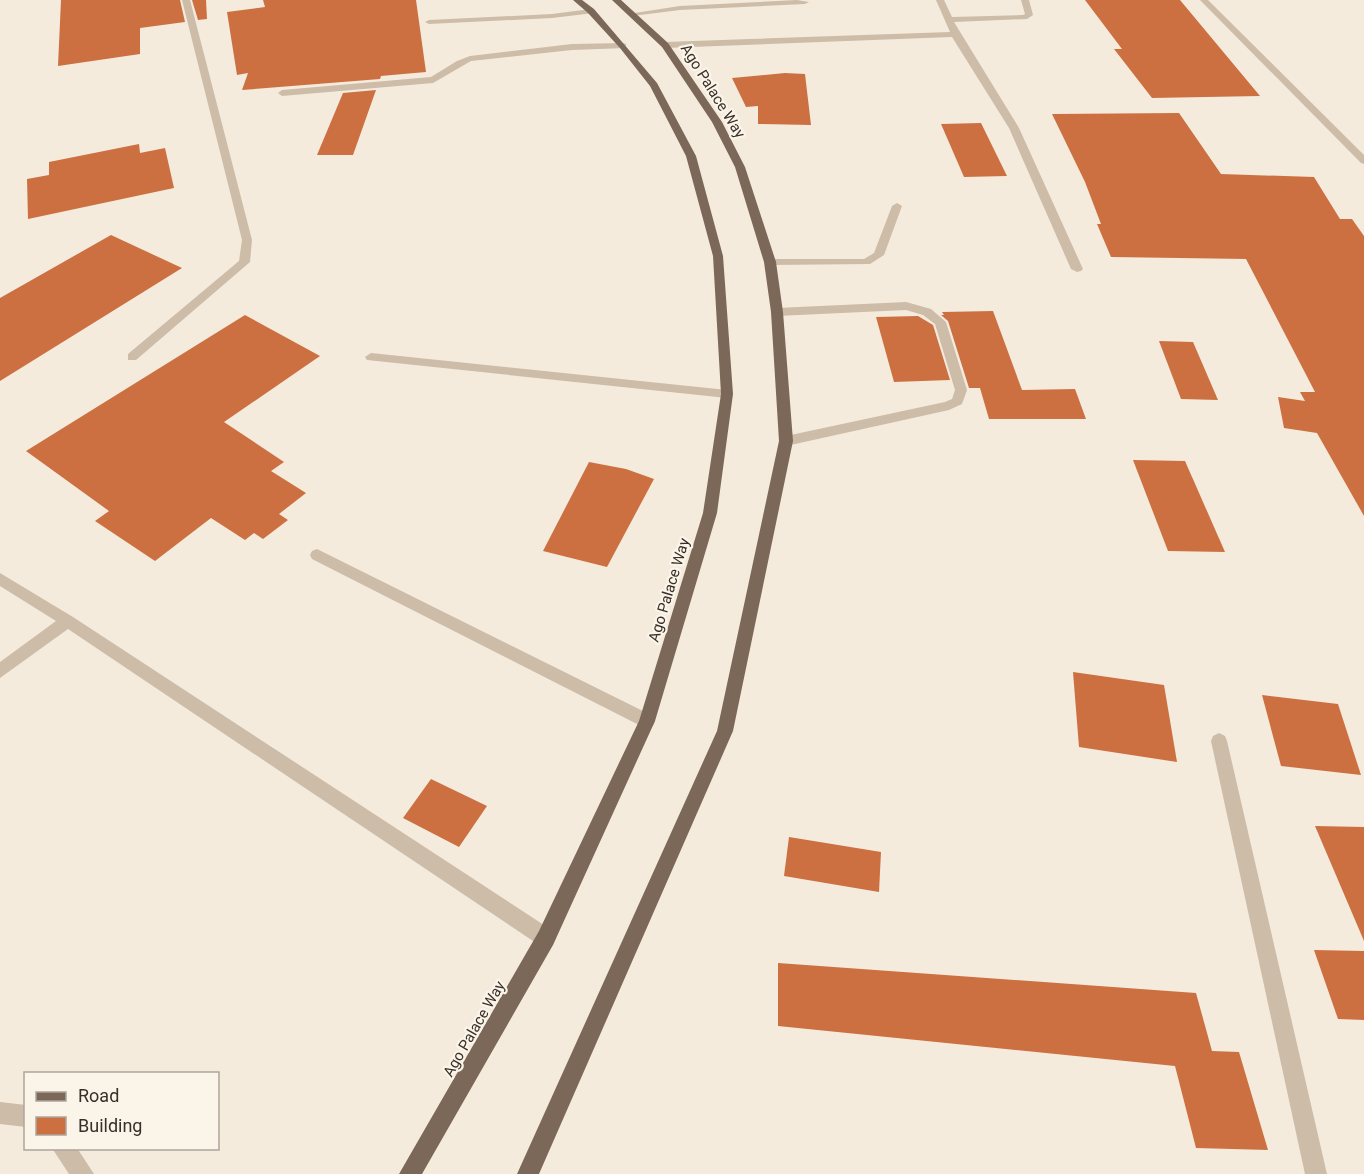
<svg xmlns="http://www.w3.org/2000/svg" width="1364" height="1174" font-family="Roboto,sans-serif">
<rect width="100%" height="100%" fill="#f4ebdd"/>
<!-- building -->
<g fill="#cd7041">
<polygon points="61,0 180,0 185,22 140,28 140,54 58,66"/>
<polygon points="192,0 206,0 207,19 198,20"/>
<polygon points="263,0 416,0 426,72 381,76 380,79 242,90 248,73 237,75 227,12 265,7"/>
<polygon points="1085,0 1180,0 1260,96 1152,98 1114,49 1122,49"/>
<polygon points="785,73 805,74 811,125 758,124 758,106 746,107 732,78"/>
<polygon points="376,90 353,155 317,155 343,93"/>
<polygon points="1179,113 1221,174 1314,177 1340,219 1352,219 1364,236 1364,516 1317,433 1284,428 1278,397 1305,401 1300,392 1315,392 1246,259 1111,257 1097,224 1101,224 1085,182 1052,114"/>
<polygon points="981,123 1007,176 964,177 941,124"/>
<polygon points="139,144 140,153 165,148 174,188 28,219 27,179 49,175 49,162"/>
<polygon points="111,235 182,268 0,381 0,298"/>
<polygon points="993,311 1022,390 1075,389 1086,419 989,419 980,388 969,388 948,321 941,315 944,315 942,312"/>
<polygon points="245,315 320,356 224,422 284,462 271,471 306,493 279,514 288,520 263,539 254,533 245,540 211,518 155,561 95,521 109,511 26,451"/>
<polygon points="918,316 933,325 950,380 894,382 876,317"/>
<polygon points="1159,341 1193,342 1218,400 1181,399"/>
<polygon points="1133,460 1185,461 1225,552 1168,551"/>
<polygon points="589,462 626,469 654,479 607,567 543,551"/>
<polygon points="1073,672 1164,685 1177,762 1079,747"/>
<polygon points="1262,695 1338,704 1361,775 1281,766"/>
<polygon points="431,779 487,806 459,847 403,818"/>
<polygon points="1315,826 1364,827 1364,941"/>
<polygon points="789,837 881,852 879,892 784,876"/>
<polygon points="1314,950 1364,951 1364,1020 1338,1019"/>
<polygon points="778,963 1196,993 1212,1051 1239,1052 1268,1150 1196,1148 1175,1066 778,1026"/>
</g>
<g fill="none" stroke-linecap="round" stroke-linejoin="round">
<!-- minor -->
<g fill="#cdbca7" fill-rule="evenodd">
<polygon points="182,0 190,0 252,240 250,262 136,360 128,360 128,354 239,261 242,240"/>
<polygon points="797,0 809,2 805,4 680,10 632,16 628,14 680,6"/>
<polygon points="936,0 944,0 952,17 1023,15 1025,14 1021,0 1029,0 1033,15 1027,19 954,22 1019,128 1083,269 1081,271 1077,272 1071,269 1009,128 952,37 665,48 661,45 665,42 950,32"/>
<polygon points="1200,0 1208,0 1364,155 1364,164 1361,163"/>
<polygon points="591,9 594,9 594,13 552,18 429,24 425,22 429,20 552,14"/>
<polygon points="623,43 626,44 626,48 572,50 471,61 433,83 282,96 278,93 282,90 431,77 457,61 470,56 572,44"/>
<polygon points="897,203 902,206 884,255 870,264 770,265 764,262 770,259 864,259 874,253 892,206"/>
<polygon points="906,302 931,309 946,322 967,390 962,404 949,410 786,446 781,444 779,441 781,438 786,436 945,402 952,399 955,390 935,324 923,315 906,310 777,316 771,312 777,308"/>
<polygon points="371,353 727,390 733,394 727,398 367,360 365,357"/>
<polygon points="317,549 653,716 655,721 653,726 647,728 641,726 312,559 310,555 312,551"/>
<polygon points="0,573 73,617 553,931 556,938 553,945 546,948 539,945 68,629 0,678 0,662 56,621 0,586"/>
<polygon points="1219,733 1225,736 1227,741 1327,1174 1305,1174 1211,741 1213,736"/>
<polygon points="0,1102 26,1105 26,1127 0,1124"/>
<polygon points="52,1148 77,1148 94,1174 69,1174"/>
</g>
<!-- major -->
<g fill="#7c6858" fill-rule="evenodd">
<polygon points="573,0 582,0 594,9 657,83 696,156 723,256 733,394 717,513 655,721 553,945 422,1174 399,1174 539,931 639,721 703,513 721,394 713,256 686,156 650,86 620,48 588,13"/>
<polygon points="612,0 621,0 668,43 722,122 745,167 776,262 783,312 793,441 733,731 539,1174 517,1174 717,731 779,441 771,312 764,262 735,167 712,122 662,47"/>
</g>
</g>
<g text-anchor="middle" dominant-baseline="central" stroke-width="4.5" stroke-linejoin="round" paint-order="stroke">
<!-- street labels -->
<g font-size="15" fill="#392f28" stroke="#fbf4e9">
<text transform="translate(713 91) rotate(58)">Ago Palace Way</text>
<text transform="translate(669 590) rotate(-73)">Ago Palace Way</text>
<text transform="translate(474 1029) rotate(-60)">Ago Palace Way</text>
</g>
</g>
<!-- legend -->
<rect x="24" y="1072" width="195" height="78" fill="#fbf4e9" stroke="#ada59c" stroke-width="1.5"/>
<rect x="36" y="1092" width="30" height="9" fill="#7c6858" stroke="#ada59c" stroke-width="1.5"/>
<text x="78" y="1102" font-size="18" fill="#392f28">Road</text>
<rect x="36" y="1117" width="30" height="18" fill="#cd7041" stroke="#ada59c" stroke-width="1.5"/>
<text x="78" y="1132" font-size="18" fill="#392f28">Building</text>
</svg>
